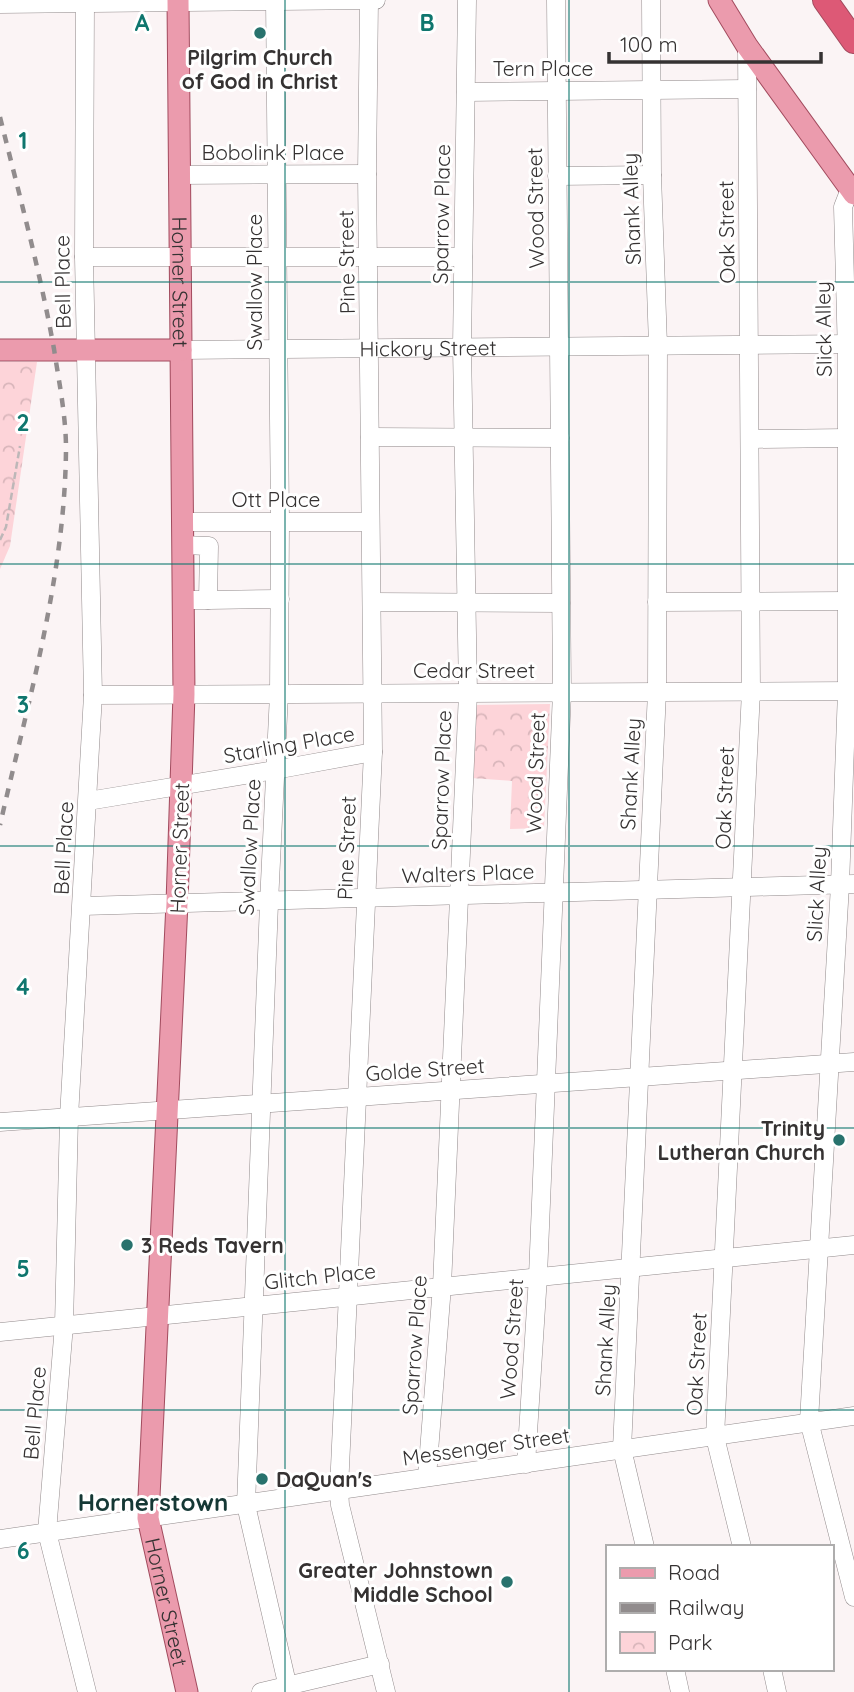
<svg xmlns="http://www.w3.org/2000/svg" width="854" height="1692" font-family="Quicksand,sans-serif">
<defs>
<pattern id="park-crowns" width="20" height="18" patternUnits="userSpaceOnUse" patternTransform="scale(1.75)"><rect width="20" height="18" fill="#fdd4d9"/><path d="M2 6a3 3 0 1 1 6 0M12 15a3 3 0 1 1 6 0" fill="none" stroke="#d9b6bb"/></pattern>
</defs>
<rect width="100%" height="100%" fill="#fbf4f5"/>
<!-- park -->
<g fill="url(#park-crowns)">
<polygon points="0,362 37,362 10,546 0,569"/>
<polygon points="550,704 544,828 510,829 512,781 471,778 473,705"/>
</g>
<g fill="none" stroke-linecap="round" stroke-linejoin="round">
<!-- minor casing -->
<g stroke="#918a8b" stroke-width="19">
<g id="minor">
<polyline points="85,0 84,257 93,695 69,1117 64,1325 47,1532 87,1692"/>
<polyline points="275,0 280,522 279,694 269,903 246,1505 289,1692"/>
<polyline points="369,0 367,174 373,752 339,1489 340,1505 386,1692"/>
<polyline points="0,4 376,0"/>
<polyline points="466,92 747,89"/>
<polyline points="178,175 367,174"/>
<polyline points="557,176 652,175"/>
<polyline points="850,189 843,207 847,355 847,691 840,885 809,1421 854,1597"/>
<polyline points="84,257 463,257"/>
<path id="s1" d="M181 350 854 344"/>
<polyline points="370,437 560,438"/>
<polyline points="751,439 847,438"/>
<polyline points="182,522 370,522"/>
<polyline points="182,545 209,546 208,600 182,600"/>
<polyline points="208,600 280,599"/>
<polyline points="372,602 561,603"/>
<polyline points="657,602 847,601"/>
<polyline points="93,695 854,691"/>
<polyline points="88,801 275,770 373,752"/>
<polyline points="83,906 854,884"/>
<polyline points="0,1122 854,1062"/>
<polyline points="0,1332 854,1245"/>
<polyline points="526,1464 538,1276 562,692 556,0"/>
<polyline points="427,1477 442,1286 468,693 462,347 467,0"/>
<polyline points="0,1539 854,1416"/>
<polyline points="645,1547 622,1449 657,692 658,345 652,175 651,0"/>
<polyline points="742,1547 715,1437 751,691 747,46"/>
<polyline points="675,1669 680,1692"/>
<polyline points="772,1669 777,1692"/>
<polyline points="261,1692 380,1664"/>
</g>
</g>
<!-- major casing -->
<g stroke="#a24b5e" stroke-width="23">
<g id="major">
<path id="s2" d="M178 0 184 694 177 903 148 1518 187 1692"/>
<polyline points="719,0 747,46 854,194"/>
<polyline points="0,350 181,350"/>
</g>
</g>
<!-- highway casing -->
<g stroke="#a24b5e" stroke-width="26">
<polyline id="highway" points="825,0 854,41"/>
</g>
<!-- path -->
<polyline stroke="#bdb7b8" stroke-width="2.5" stroke-dasharray="7 3.5" stroke-linecap="butt" points="0,540 6,527 20,446"/>
<!-- minor -->
<use href="#minor" stroke="#fff" stroke-width="18"/>
<!-- major -->
<use href="#major" stroke="#eb9bad" stroke-width="21"/>
<!-- highway -->
<use href="#highway" stroke="#dd5976" stroke-width="24"/>
<!-- rail -->
<path stroke="#918c8d" stroke-width="4.5" stroke-dasharray="9 9" stroke-linecap="butt" d="M0 117C19 194 40 271 54 349 59 382 66 416 66 449 65 576 28 702 0 825"/>
</g>
<!-- grid -->
<path fill="none" stroke="#0f766e" stroke-width="2" stroke-opacity="0.55" d="M285 0V1692M569 0V1692M0 282H854M0 564H854M0 846H854M0 1128H854M0 1410H854"/>
<!-- markers -->
<g fill="#28726d" stroke="#fff" stroke-width="2.5">
<circle cx="260" cy="33" r="7"/>
<circle cx="839" cy="1140" r="7"/>
<circle cx="127" cy="1245" r="7"/>
<circle cx="262" cy="1479" r="7"/>
<circle cx="507" cy="1582" r="7"/>
</g>
<g text-anchor="middle" dominant-baseline="central" stroke-width="6" stroke-linejoin="round" paint-order="stroke">
<!-- poi labels -->
<g font-size="21" font-weight="bold" fill="#353232" stroke="#fff" text-anchor="end">
<text x="260" y="57" text-anchor="middle">Pilgrim Church<tspan x="260" dy="24">of God in Christ</tspan></text>
<text x="825" y="1128">Trinity<tspan x="825" dy="24">Lutheran Church</tspan></text>
<text x="141" y="1245" text-anchor="start">3 Reds Tavern</text>
<text x="276" y="1479" text-anchor="start">DaQuan's</text>
<text x="493" y="1570">Greater Johnstown<tspan x="493" dy="24">Middle School</tspan></text>
</g>
<!-- street labels -->
<g font-size="21" fill="#353232" stroke="#fff">
<text x="543" y="68">Tern Place</text>
<text x="273" y="152">Bobolink Place</text>
<text transform="translate(535 208) rotate(-91)">Wood Street</text>
<text transform="translate(631 209) rotate(-92)">Shank Alley</text>
<text transform="translate(441 214) rotate(-89)">Sparrow Place</text>
<text transform="translate(726 232) rotate(-91)">Oak Street</text>
<text transform="translate(346 262) rotate(-91)">Pine Street</text>
<text transform="translate(62 282) rotate(-91)">Bell Place</text>
<text stroke="none"><textPath href="#s2" startOffset="282">Horner Street</textPath></text>
<text transform="translate(254 282) rotate(-90)">Swallow Place</text>
<text transform="translate(823 329) rotate(-91)">Slick Alley</text>
<text stroke="none"><textPath href="#s1" startOffset="247">Hickory Street</textPath></text>
<text x="276" y="499">Ott Place</text>
<text x="474" y="670">Cedar Street</text>
<text transform="translate(289 744) rotate(-10)">Starling Place</text>
<text transform="translate(535 773) rotate(-88)">Wood Street</text>
<text transform="translate(630 774) rotate(-87)">Shank Alley</text>
<text transform="translate(441 780) rotate(-88)">Sparrow Place</text>
<text transform="translate(724 798) rotate(-88)">Oak Street</text>
<text transform="translate(249 847) rotate(-87)">Swallow Place</text>
<text transform="translate(63 848) rotate(-87)">Bell Place</text>
<text transform="translate(179 848) rotate(-88)">Horner Street</text>
<text transform="translate(346 848) rotate(-88)">Pine Street</text>
<text transform="translate(468 873) rotate(-2)">Walters Place</text>
<text transform="translate(816 894) rotate(-87)">Slick Alley</text>
<text transform="translate(425 1069) rotate(-4)">Golde Street</text>
<text transform="translate(320 1276) rotate(-6)">Glitch Place</text>
<text transform="translate(511 1339) rotate(-86)">Wood Street</text>
<text transform="translate(605 1340) rotate(-87)">Shank Alley</text>
<text transform="translate(414 1345) rotate(-86)">Sparrow Place</text>
<text transform="translate(696 1364) rotate(-87)">Oak Street</text>
<text transform="translate(34 1413) rotate(-85)">Bell Place</text>
<text transform="translate(486 1446) rotate(-8)">Messenger Street</text>
<text stroke="none"><textPath href="#s2" startOffset="1605">Horner Street</textPath></text>
</g>
<!-- quarter labels -->
<g font-size="24" font-weight="bold" fill="#153835" stroke="#fff">
<text x="153" y="1502">Hornerstown</text>
</g>
</g>
<g font-size="23" text-anchor="middle" font-weight="bold" fill="#0f766e" stroke="#fff" stroke-width="6" stroke-linejoin="round" paint-order="stroke">
<text x="142" y="31">A</text>
<text x="427" y="31">B</text>
<text x="23" y="149">1</text>
<text x="23" y="431">2</text>
<text x="23" y="713">3</text>
<text x="23" y="995">4</text>
<text x="23" y="1277">5</text>
<text x="23" y="1559">6</text>
</g>
<!-- legend -->
<rect x="606" y="1545" width="228" height="126" fill="#ffffff" stroke="#aeadad" stroke-width="2"/>
<rect x="620" y="1568" width="35" height="10" fill="#eb9bad" stroke="#aeadad" stroke-width="2"/>
<text x="668" y="1580" font-size="21" fill="#353232">Road</text>
<rect x="620" y="1603" width="35" height="10" fill="#918c8d" stroke="#aeadad" stroke-width="2"/>
<text x="668" y="1615" font-size="21" fill="#353232">Railway</text>
<rect x="620" y="1632" width="35" height="21" fill="url(#park-crowns)" stroke="#aeadad" stroke-width="2"/>
<text x="668" y="1650" font-size="21" fill="#353232">Park</text>
<!-- scale -->
<path d="M609 52v10h212v-10" fill="none" stroke="#353232" stroke-width="3.5"/>
<text x="620" y="52" font-size="21" fill="#353232" stroke="#ffffff" stroke-width="5" paint-order="stroke">100 m</text>
</svg>
